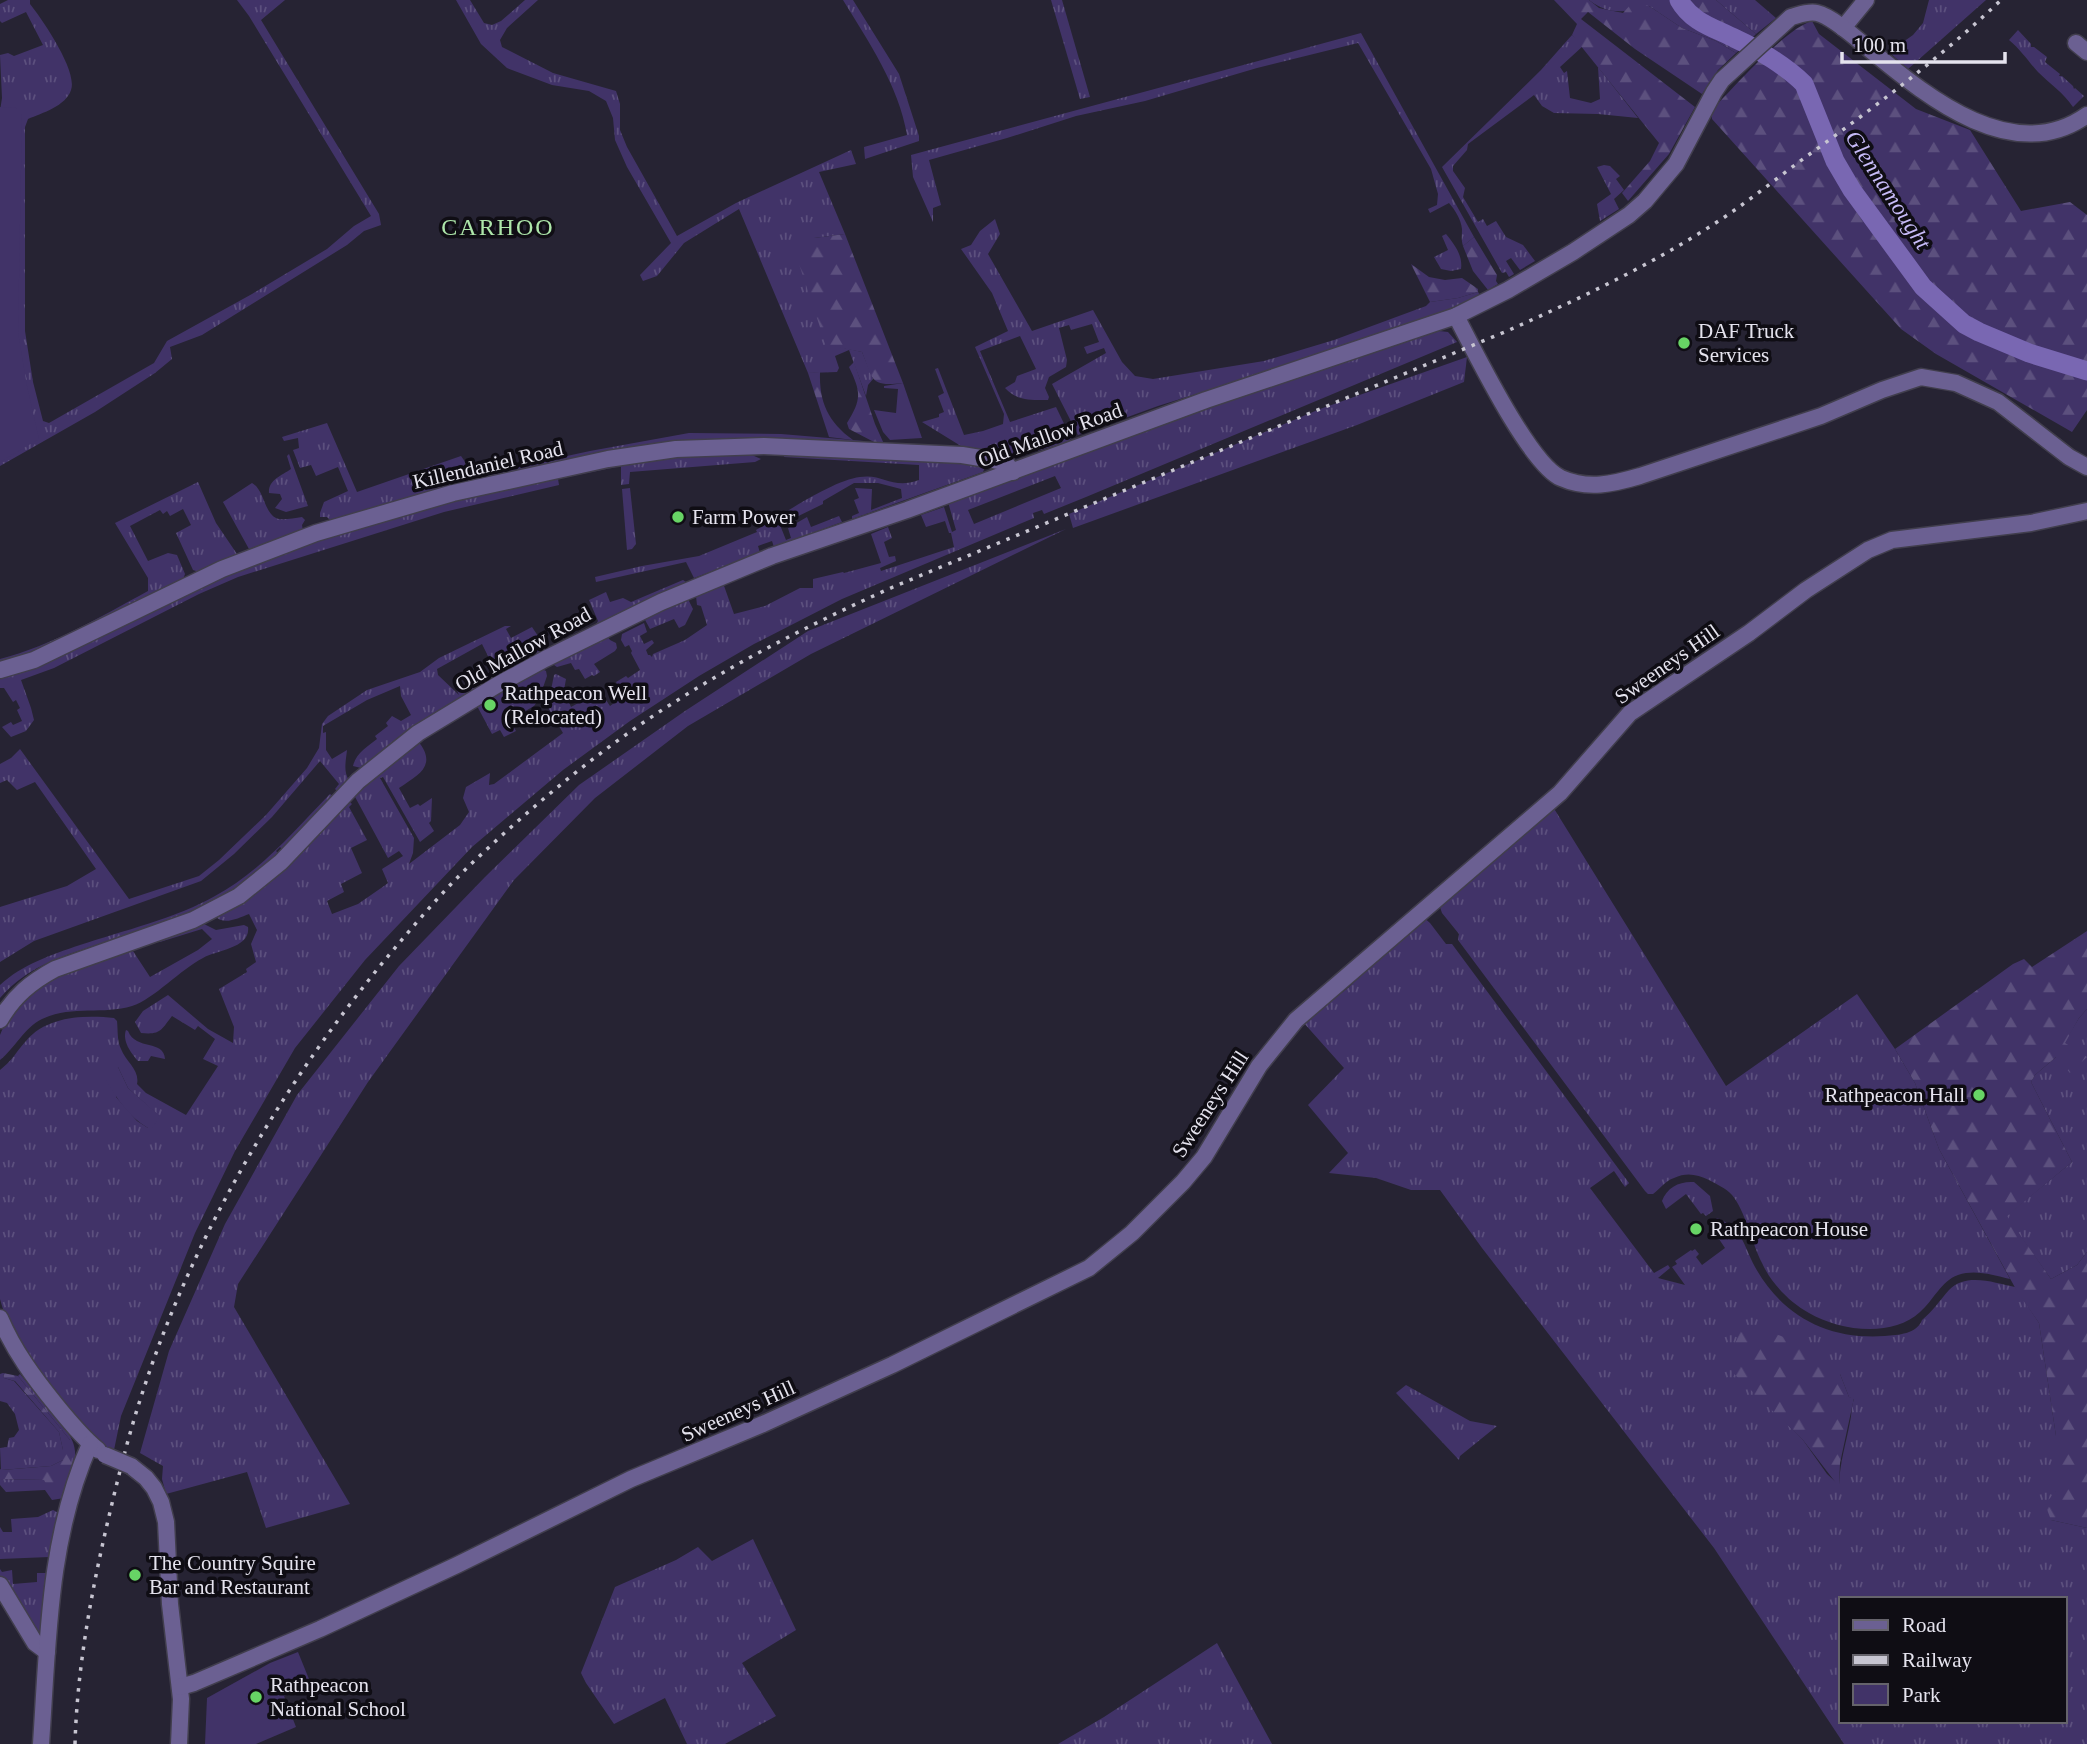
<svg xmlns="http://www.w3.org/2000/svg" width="2087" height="1744" font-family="'Times New Roman',serif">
<defs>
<pattern id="grass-tufts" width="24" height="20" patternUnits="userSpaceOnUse" patternTransform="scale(1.75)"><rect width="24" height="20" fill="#413368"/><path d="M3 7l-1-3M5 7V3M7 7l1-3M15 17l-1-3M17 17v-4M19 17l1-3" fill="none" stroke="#5c507e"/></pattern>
<pattern id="forest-firs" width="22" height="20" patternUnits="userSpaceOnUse" patternTransform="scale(1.75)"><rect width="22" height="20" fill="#413368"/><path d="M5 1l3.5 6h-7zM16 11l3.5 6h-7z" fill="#5c507e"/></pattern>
</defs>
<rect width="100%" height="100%" fill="#262333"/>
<!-- grass -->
<g fill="url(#grass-tufts)" fill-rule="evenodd">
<path d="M8 0H30V4C42 19 78 71 71 90 66 106 42 113 28 119L25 127V331L33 382 43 421 49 423 154 363 167 341 252 294 327 249 354 226 371 216 249 16 237 0H285L261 20 379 214 381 225 364 231 347 245 202 335 170 347 172 359 155 373 95 412 0 466V410L21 135 0 111 2 98 0 55 8 53 14 56 43 45 26 12 2 23 0 21V4Z"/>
<polygon points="456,0 470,0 484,23 492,25 501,21 525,0 538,0 507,28 500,40 502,47 553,73 616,91 620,104 620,130 627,147 677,236 736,203 851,150 856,164 819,172 845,234 814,238 826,344 862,352 873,379 868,385 866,396 849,350 835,356 839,368 837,372 808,373 739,209 684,243 657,276 643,281 640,275 671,243 627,167 615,140 613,118 606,101 589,91 552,85 507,68 481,44"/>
<path d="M843 0H853L899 74 919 136V141L865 159 864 147 907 135C899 86 868 41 843 0Z"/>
<polygon points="1051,0 1062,0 1090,97 1080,99"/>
<path d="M1589 0H1682L1708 26 1743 47 1736 53 1716 41 1682 28 1649 6C1625 12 1610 16 1589 0Z"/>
<polygon points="1716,0 1755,0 1776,18 1756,34"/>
<polygon points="1929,0 1986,0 1908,69 1889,52 1913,35 1923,23"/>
<path d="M2018 30 2031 44V47H2034L2047 57 2045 62 2060 74 2059 76H2062L2073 86 2074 89 2075 88 2084 96 2073 107C2063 92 2050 84 2038 72 2028 61 2021 50 2009 40Z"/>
<path d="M1361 33 1474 237 1463 246C1461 239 1462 236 1462 229 1461 219 1455 210 1449 203L1430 213 1428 209 1437 205 1438 194 1431 169 1358 43 1257 68 1145 101 1076 116 1007 138 929 160 941 205 933 208V222L913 177 911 155Z"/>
<polygon points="1572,35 1583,46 1560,67 1564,73 1567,71 1570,98 1591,103 1600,99 1598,67 1638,118 1598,114 1554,113 1542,106 1534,95 1468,144 1467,150 1453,166 1453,171 1465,188 1463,197 1478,222 1483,219 1487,226 1496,221 1506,237 1523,245 1535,261 1520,270 1511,258 1506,261 1514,274 1509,277 1506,272 1502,273 1442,167 1541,70"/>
<polygon points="1604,165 1610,166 1620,176 1616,179 1624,190 1614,199 1619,209 1600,221 1597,204 1611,194 1597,167"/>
<path d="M995 219 1000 234 988 254 1032 331 1093 310 1122 362 1135 376 1153 379 1264 361 1334 340 1426 306 1430 302 1458 298 1478 292 1480 295 1436 315 1382 332 1327 353 1158 406 1078 435 1052 384 1106 353 1104 348 1087 354 1084 347 1099 342 1092 324 1071 330 1069 325 1059 328 1067 360 1066 367 1049 377 1045 388 1049 397 1048 400C1031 400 1017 401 1005 388L1015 382 1017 376 1036 369 1020 336 980 351 1010 422 1056 407 1071 438 1068 442 1023 455 969 451 922 422 939 417V414L944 412 938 396 944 393 935 369 938 368 964 435 983 431 1003 424 1004 414 975 347 1008 331 992 293 961 249 971 245 980 231Z"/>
<path d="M1446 234C1454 244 1463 255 1461 269L1451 271 1441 269 1434 257 1448 250 1442 236Z"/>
<path d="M1439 331 1448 332 1457 342 1086 497 1044 514 1042 510 1033 513 1034 518 842 599 754 644 699 676 630 721 563 770 472 847 365 960 295 1048 235 1151 195 1233 121 1416 114 1450C79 1440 20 1354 7 1320 4 1313 2 1306 0 1299V1070C14 1059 15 1053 26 1041 47 1016 84 1015 114 1018L117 1021C118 1031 117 1041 121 1049 126 1062 140 1070 137 1084L146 1093 186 1115 218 1066 203 1059 215 1039 198 1026 195 1030 172 1016C161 1030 161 1035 141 1033L135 1022 143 1011 168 995 208 1029 233 1043 234 1027 219 989 247 972 246 969 256 962 251 944 257 930 249 914C238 918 224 926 215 916L347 799 352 804 349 807 367 840 351 848 362 873 341 884 344 892 327 901 332 914 358 904 384 886 388 883 382 869 403 856 399 851 388 858 354 795 418 741C438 766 418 775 399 788L410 808 418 804 420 806 432 798 431 821 429 823 434 831 420 842 383 777 380 778 414 838 413 853 409 864 460 825 469 812 463 798 466 787 490 773 489 785 494 784 563 733 546 704 551 690 554 675 556 674 566 679 564 690 571 707 600 691 610 706 617 701 610 690 615 685 617 688 619 687 616 682 626 676 628 678 640 670 631 653 632 651 629 645 625 647 621 640 622 634 644 623 647 632 640 636 644 644 652 640 654 643 646 650 648 655H650L652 657 653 654 685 640 707 625 701 606 697 605 696 596 723 583 734 614 765 606 800 588H813V579L843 572 844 573 881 563 871 534 888 527 892 538 884 542 889 557 895 556 896 561 880 568 881 571 954 547 951 533H949L945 521 926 527 921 515 944 507 952 532 956 530 948 502 1170 419 1424 333ZM1055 476 1061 488 974 524 968 510ZM118 1067 128 1088 159 1116 148 1128 137 1121 116 1097Z"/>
<polygon points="1467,357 1464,382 1357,425 1073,528 1069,514 1320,409"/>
<polygon points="327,423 357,492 461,456 475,476 590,451 689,433 781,434 864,441 866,444 690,442 331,521 327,517 320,517 320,513 324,502 348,491 338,467 316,476 311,465 300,468 293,450 299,448 298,438 284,441 282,437"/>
<polygon points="745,452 761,459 755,462 630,472 629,484 621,485 621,466 558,479 559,485 444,512 238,577 199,594 54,668 21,680 31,708 34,720 26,731 11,737 2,727 11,722 13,725 22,721 17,710 20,708 16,700 13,702 4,688 0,688 0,676 259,558 421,506 657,456"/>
<path d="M289 454 308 506 286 512 275 508 282 499 280 494 269 493C268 480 281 476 291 469L287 456Z"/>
<path d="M785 454 951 460 985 467 983 472 852 519V516L859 513 854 500 859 498 855 488 872 489 871 510 902 498 901 489 878 483H854L823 501V504L780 525 786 540 791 538 788 528 807 517 811 527 839 516 842 522 774 547 772 541 758 546 760 553 694 578 686 562 596 582 595 577 642 566 699 556 757 532 756 530C782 515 833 480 860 477 883 473 892 490 919 480V465L784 457Z"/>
<path d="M198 482 216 523 237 554 242 552 244 555 199 572 193 570 176 533 191 525 183 509 170 516 167 511 163 514 160 510 130 526 148 561 168 553 177 555 185 574 182 582 63 642 0 665V659C53 645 100 617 148 591V578L115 523Z"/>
<path d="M252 483C265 490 264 516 279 519 285 520 295 518 302 517L305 520 302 525 303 531 254 549 253 548 249 549 223 502Z"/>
<polygon points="630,488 636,544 632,549 627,550 622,489"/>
<polygon points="1066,529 811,654 688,726 595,798 514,880 368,1082 238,1284 234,1307 350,1504 266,1528 247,1472 166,1494 162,1479 163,1466 140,1453 169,1351 225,1224 297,1095 399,966 485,877 579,785 685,711 808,631"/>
<polygon points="683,580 686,582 596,624 598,621 589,600 606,592 610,602 623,598 631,602"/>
<polygon points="688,599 693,609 685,625 679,628 674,619 650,629 644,618 647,617"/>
<path d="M505 626H511L506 629 511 638 532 627 538 636 540 635 547 648 496 676 485 660 489 658 482 644 437 669 438 675 459 695 454 684 459 683 463 689 473 683 475 688 396 739 361 768 353 766C356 753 367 747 377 739L375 736 388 726 386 723 392 716 401 721 411 715 401 696 400 686 367 700 323 726V733L326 732V750L332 759 347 750C346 760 343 772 349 780L337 791 335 789 339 784 320 761 272 817 234 854 201 881 34 941 0 962V907L67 886 96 869 35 782 17 790 7 780 0 783V764L11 758 20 749 129 899 199 876 219 860 266 815 307 768 319 748 322 724 328 716 367 690 420 672 439 658Z"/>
<polygon points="607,636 610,640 616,643 617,648 615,651 594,664 600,672 594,676 592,675 585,679 579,669 575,670 571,663 557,667 554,665 553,662"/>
<polygon points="540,668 546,671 547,676 539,699 534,706 522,713 525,719 513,726 516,731 504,737 500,730 492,734 476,704"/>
<path d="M330 794 333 796 282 849 280 847 276 851 278 853C231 902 169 921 108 941 65 956 31 963 0 998V985C23 964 51 955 80 945 122 931 177 918 215 896 260 872 295 830 330 794Z"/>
<path d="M1553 807 1726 1086 1857 994 1895 1049 1915 1083 1939 1149 2010 1279C1993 1275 1975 1269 1958 1275 1941 1281 1933 1301 1920 1312 1892 1338 1840 1331 1809 1313 1790 1303 1771 1283 1762 1263 1752 1244 1745 1210 1732 1195 1726 1188 1716 1184 1709 1180 1697 1174 1686 1172 1674 1178 1665 1181 1660 1189 1653 1194H1648L1645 1191 1458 940 1459 934 1442 913 1439 904Z"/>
<path d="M1423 917 1430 923 1446 944H1452L1629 1183 1625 1187 1614 1171 1590 1188 1654 1273 1668 1265 1670 1268 1658 1278 1685 1285 1672 1267 1677 1264 1675 1261 1691 1250 1692 1251 1695 1249 1699 1254 1696 1257 1702 1265 1725 1248 1711 1227 1712 1226 1710 1223 1717 1218C1743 1229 1743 1244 1755 1267 1783 1317 1829 1340 1885 1336 1898 1335 1917 1334 1922 1320 1933 1311 1940 1300 1949 1290 1966 1272 1995 1283 2015 1287L2039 1323 2056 1436V1491L2051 1520 2087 1528V1744H1844L1714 1548 1482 1248 1440 1190H1411L1376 1178 1329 1173 1348 1153 1308 1105 1344 1068 1303 1022 1348 988ZM1840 1374 1849 1397 1854 1399C1851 1407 1852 1414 1850 1422 1846 1444 1840 1461 1839 1485L1827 1474 1803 1440 1780 1417ZM1840 1599H2064V1721H1840Z"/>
<path d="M202 923 216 930 244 925 248 927C251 948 217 950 203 958 181 969 154 999 132 1006 103 1015 71 1005 42 1019 24 1028 15 1048 0 1060V1035L5 1023 24 998 48 979 131 948 150 977 198 950 212 939 202 929 160 942 158 940Z"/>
<polygon points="2087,1009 2087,1252 2077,1265 2051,1279 2006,1216 2072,1162 2031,1082 2035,1075 2056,1057 2086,1058 2064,1043 2079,1018"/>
<path d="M126 1030 128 1031C136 1051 164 1039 165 1059L151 1056 148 1061H138C131 1053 122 1041 126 1030Z"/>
<path d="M1694 1182 1710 1196 1713 1211 1706 1216 1703 1213 1701 1214 1686 1194 1666 1209 1662 1201C1667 1187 1680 1181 1694 1182Z"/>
<polygon points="3,1373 4,1378 14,1381 59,1432 63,1450 63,1460 51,1466 1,1470 0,1448 7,1447 9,1438 14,1437 19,1430 15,1414 7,1403 0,1401 0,1374"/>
<path d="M20 1374 67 1431C73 1440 76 1448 75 1459L78 1460 64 1498 52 1500 45 1490 6 1492 0 1485V1479L44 1480 67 1487 70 1440 18 1376Z"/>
<polygon points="1406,1385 1470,1421 1497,1426 1460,1456 1459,1460 1396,1393"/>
<polygon points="53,1510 61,1514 42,1635 39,1636 0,1576 0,1569 2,1572 12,1570 13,1584 37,1582 37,1573 47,1573 49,1557 0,1559 0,1527 3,1532 12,1532 11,1519 38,1517"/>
<polygon points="753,1539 796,1630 742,1663 776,1716 725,1744 687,1744 665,1698 614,1724 586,1683 581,1673 615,1587 676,1560 698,1547 712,1561"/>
<polygon points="1217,1643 1272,1744 1058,1744 1104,1717"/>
</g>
<!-- forest -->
<g fill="url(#forest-firs)">
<polygon points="1554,0 1589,0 1599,8 1623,13 1632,3 1649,6 1682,28 1716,41 1736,53 1718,70 1702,94 1635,49 1588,12 1581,19 1695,107 1669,154 1628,201 1622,193 1650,161 1659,143 1572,35 1577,24"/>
<polygon points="1682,0 1716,0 1756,34 1743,47 1708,26"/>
<path d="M1812 21 1819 34 1916 109 1970 130 2021 211 2070 202 2087 215V410L2072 432 1936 354 1901 329 1712 119 1711 111C1731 90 1786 28 1812 21Z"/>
<path d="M845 234 903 383C870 387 873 380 862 352L826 345 795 252 814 238Z"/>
<polygon points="1474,237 1497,275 1496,281 1498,284 1488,290 1473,271 1463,246"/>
<polygon points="1411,264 1429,277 1445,280 1462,278 1478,289 1478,292 1458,298 1430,302"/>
<path d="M854 362 875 424 884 444 874 442 849 429 847 423C862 399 861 392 849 367Z"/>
<path d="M820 372C819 402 828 422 853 440L829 437 808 373Z"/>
<polygon points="2087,931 2087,1009 2079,1018 2065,1043 2087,1057 2070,1073 2056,1057 2035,1075 2031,1082 2072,1162 2007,1216 2051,1279 2077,1265 2087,1252 2087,1528 2051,1520 2045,1504 2056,1491 2056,1436 2039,1323 2018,1293 1939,1149 1915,1083 1895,1049 2013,964 2024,959 2032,967"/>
<polygon points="1742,1326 1771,1332 1798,1343 1840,1374 1849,1397 1854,1398 1840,1463 1839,1487 1803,1440 1732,1372 1729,1359"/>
<polygon points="3,1373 18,1376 70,1440 73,1452 67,1487 49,1489 44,1480 0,1479 0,1469 2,1470 51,1466 63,1460 63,1450 59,1432 15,1381 4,1378"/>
</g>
<!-- green -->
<g fill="#413368">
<polygon points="0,107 16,108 22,115 18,333 27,386 39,439 0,462"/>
<polygon points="903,383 922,438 890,440 883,432 874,410 896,413 898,389 884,388 884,386"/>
<path d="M118 1067 128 1088 160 1116 152 1128H148C129 1117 117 1099 106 1080V1075Z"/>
<polygon points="298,1652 311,1684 284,1696 296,1727 256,1744 205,1744 207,1698 270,1663"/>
</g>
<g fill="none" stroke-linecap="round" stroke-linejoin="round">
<!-- river -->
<path stroke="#7967b2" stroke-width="19" d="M1679 0C1692 23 1715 28 1736 39 1758 49 1787 67 1804 84L1835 161 1852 190 1923 287 1964 324 1979 332 2029 353 2087 371"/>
<!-- minor casing -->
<g stroke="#413e4d" stroke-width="19">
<g id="minor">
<polyline points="1843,28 1866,0"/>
<polyline points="2076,43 2087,52"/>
<path d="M1456 316C1474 350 1529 464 1561 478 1588 490 1613 484 1640 476L1821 416 1882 390 1921 377 1956 383 1998 402 2069 457 2087 467"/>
<polyline points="0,670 34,660 222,569 316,533 453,493 608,459 676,449 764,446 962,455 1005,462 1013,472"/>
<path d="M0 1020C14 996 31 982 55 969L193 920 239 896 281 862 358 781 418 733 497 685 545 659 661 602 772 556 907 510 1206 400 1456 316 1508 290 1573 252 1629 215 1645 201 1676 164 1714 92 1722 80 1791 17C1799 15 1808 11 1817 13 1834 17 1860 42 1874 53 1929 98 2014 167 2087 115"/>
<path d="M0 1318C14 1351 34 1378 56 1405 69 1421 82 1437 98 1450"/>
<polyline points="131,1466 146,1478 154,1488 161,1502 166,1522 170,1604 181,1699 179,1744"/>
<polyline points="0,1585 35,1643 47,1652"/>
<polyline points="180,1687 194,1683 320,1629 457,1565 631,1479 763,1424 892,1365 1089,1268 1132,1233 1183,1182 1204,1157 1259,1066 1296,1020 1560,793 1630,713 1749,633 1806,590 1868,550 1892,540 2031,523 2087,511"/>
<path d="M41 1744C48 1643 48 1538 90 1444"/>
</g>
</g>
<!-- minor -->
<use href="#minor" stroke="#6b6092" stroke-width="16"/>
<!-- rail -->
<path stroke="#c7c5d1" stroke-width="3.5" stroke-dasharray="3.5 7" stroke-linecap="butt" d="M75 1744C77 1672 90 1599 106 1529 117 1482 128 1436 143 1391 193 1236 282 1086 384 961 411 929 439 895 469 866 534 804 605 745 681 698 749 655 820 620 893 587L1507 331C1583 297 1660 261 1729 214 1758 194 1786 171 1814 151 1880 103 1941 57 2001 0"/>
<!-- minor-bridge casing -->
<g stroke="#413e4d" stroke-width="19" stroke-linecap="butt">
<polyline id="minor-bridge" points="105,1455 131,1466"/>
</g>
<!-- minor-bridge -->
<use href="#minor-bridge" stroke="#6b6092" stroke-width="16"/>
</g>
<!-- markers -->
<g fill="#67d465" stroke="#0f0d14" stroke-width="2.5">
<circle cx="1684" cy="343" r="7"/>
<circle cx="678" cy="517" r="7"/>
<circle cx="490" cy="705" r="7"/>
<circle cx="1979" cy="1095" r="7"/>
<circle cx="1696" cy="1229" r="7"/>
<circle cx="135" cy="1575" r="7"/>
<circle cx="256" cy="1697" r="7"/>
</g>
<g text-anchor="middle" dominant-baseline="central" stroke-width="7" stroke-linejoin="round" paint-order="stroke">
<!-- poi labels -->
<g font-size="21" fill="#e5e3ee" stroke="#0f0d14" text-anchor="start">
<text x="1698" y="331">DAF Truck<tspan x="1698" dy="24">Services</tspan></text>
<text x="692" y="517">Farm Power</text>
<text x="504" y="693">Rathpeacon Well<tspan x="504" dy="24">(Relocated)</tspan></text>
<text x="1965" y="1095" text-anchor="end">Rathpeacon Hall</text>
<text x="1710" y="1229">Rathpeacon House</text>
<text x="149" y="1563">The Country Squire<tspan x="149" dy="24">Bar and Restaurant</tspan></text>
<text x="270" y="1685">Rathpeacon<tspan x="270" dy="24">National School</tspan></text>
</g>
<!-- street labels -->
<g font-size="21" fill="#e5e3ee" stroke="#0f0d14">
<text transform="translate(1050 435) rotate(-20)">Old Mallow Road</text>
<text transform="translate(488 465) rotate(-13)">Killendaniel Road</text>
<text transform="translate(523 649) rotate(-29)">Old Mallow Road</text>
<text transform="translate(1667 664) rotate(-35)">Sweeneys Hill</text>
<text transform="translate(1210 1104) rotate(-57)">Sweeneys Hill</text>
<text transform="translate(738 1411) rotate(-24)">Sweeneys Hill</text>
</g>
<!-- water labels -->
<g font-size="23" font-style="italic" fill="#c7bbf8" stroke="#0f0d14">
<text transform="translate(1888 190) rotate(57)">Glennamought</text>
</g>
<!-- quarter labels -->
<g font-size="24" letter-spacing="2" fill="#ade6aa" stroke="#0f0d14">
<text x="498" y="227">CARHOO</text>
</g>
</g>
<!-- legend -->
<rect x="1839" y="1597" width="228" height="126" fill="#0f0d14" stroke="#65636b" stroke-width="2"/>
<rect x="1853" y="1620" width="35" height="10" fill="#6b6092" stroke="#65636b" stroke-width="2"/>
<text x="1902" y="1632" font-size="21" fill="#e5e3ee">Road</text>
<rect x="1853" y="1655" width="35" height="10" fill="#c7c5d1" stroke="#65636b" stroke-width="2"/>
<text x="1902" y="1667" font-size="21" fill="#e5e3ee">Railway</text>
<rect x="1853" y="1684" width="35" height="21" fill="#413368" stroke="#65636b" stroke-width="2"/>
<text x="1902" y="1702" font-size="21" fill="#e5e3ee">Park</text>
<!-- scale -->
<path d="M1842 52v10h163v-10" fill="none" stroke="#e5e3ee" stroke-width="3.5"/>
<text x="1853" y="52" font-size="21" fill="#e5e3ee" stroke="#0f0d14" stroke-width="5" paint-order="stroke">100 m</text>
</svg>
